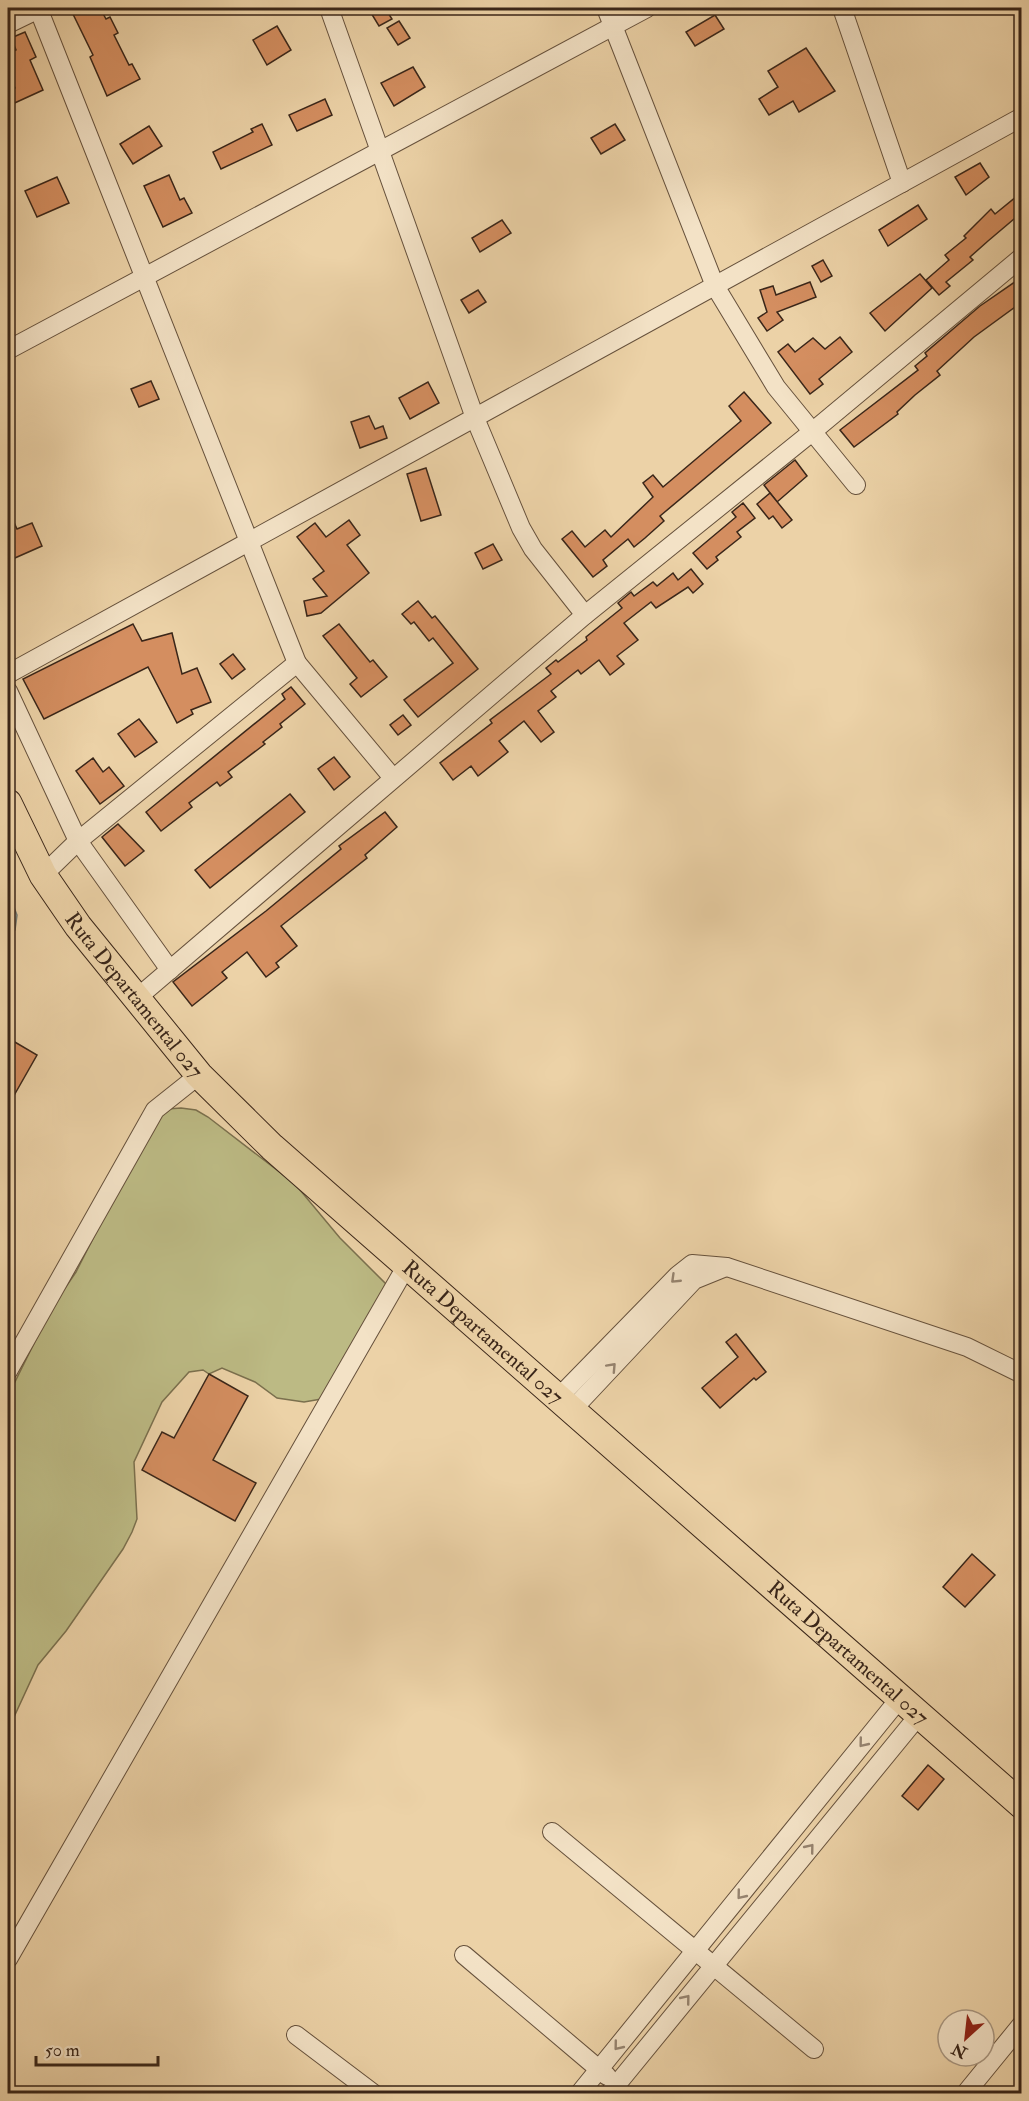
<svg xmlns="http://www.w3.org/2000/svg" width="1029" height="2101" font-family="'IM FELL Double Pica',serif">
<rect width="100%" height="100%" fill="#ecd2a7"/>
<filter id="stains"><feTurbulence type="fractalNoise" baseFrequency=".00333" numOctaves="4"/><feColorMatrix values="0 0 0 0 .2 0 0 0 0 .09 0 0 0 0 .02 0 0 0 .5 -.17"/></filter>
<radialGradient id="worn" r=".72"><stop offset=".6" stop-color="#630" stop-opacity="0"/><stop offset="1" stop-color="#630" stop-opacity=".3"/></radialGradient>
<!-- green -->
<polygon fill="#bcba84" stroke="#7b704e" stroke-width="1.5" points="181,1108 196,1110 208,1117 295,1184 340,1238 389,1287 333,1397 304,1402 277,1398 255,1382 222,1368 209,1374 203,1370 189,1372 162,1402 134,1462 137,1519 132,1532 123,1549 66,1631 38,1665 8,1730 8,1396 52,1307 76,1272 110,1205 139,1138 167,1109"/>
<!-- water -->
<polygon fill="#9cb5b1" stroke="#757c74" stroke-width="1.5" points="8,866 8,892 17,915 15,930 8,937"/>
<!-- building -->
<g fill="#d48e60" stroke="#3a2619" stroke-width="1.5">
<polygon points="70,8 100,8 106,19 110,17 118,33 114,35 129,65 132,64 140,79 107,96 90,57 93,55"/>
<polygon points="368,8 385,8 392,19 379,26"/>
<polygon points="715,15 724,29 695,46 686,32"/>
<polygon points="399,21 410,38 398,45 387,28"/>
<polygon points="277,26 291,50 267,65 253,40"/>
<polygon points="25,32 36,57 30,60 43,90 8,106 8,92 15,88 8,72 14,69 8,54 16,50 11,38"/>
<polygon points="806,48 835,91 799,112 793,101 769,115 759,99 778,87 768,71"/>
<polygon points="413,67 425,87 394,106 381,83"/>
<polygon points="325,99 332,115 297,131 289,115"/>
<polygon points="262,124 272,145 221,169 213,152 253,132 251,129"/>
<polygon points="615,124 625,140 601,154 591,138"/>
<polygon points="149,126 162,146 133,164 120,144"/>
<polygon points="980,163 989,177 966,195 955,177"/>
<polygon points="169,175 180,200 184,198 192,213 163,227 144,186"/>
<polygon points="57,177 69,203 37,217 25,191"/>
<polygon points="1022,192 1022,227 1014,219 988,241 970,257 973,260 946,282 950,286 939,295 926,280 949,260 945,255 966,238 964,236 991,209 995,214"/>
<polygon points="918,205 927,219 888,246 879,230"/>
<polygon points="502,220 511,233 480,252 472,238"/>
<polygon points="823,260 832,276 821,282 812,266"/>
<polygon points="920,274 932,288 885,331 870,313"/>
<polygon points="1022,277 1022,302 974,337 937,371 940,375 915,395 897,412 898,414 854,447 840,430 918,370 915,366 927,356 925,353 980,306"/>
<polygon points="810,282 816,297 777,312 783,320 767,331 758,318 767,312 760,290 773,286 776,295"/>
<polygon points="478,290 486,302 469,313 461,300"/>
<polygon points="840,337 852,352 819,379 823,384 810,394 778,352 788,344 795,352 813,338 825,349"/>
<polygon points="151,381 159,399 139,407 131,389"/>
<polygon points="428,382 439,403 410,419 399,398"/>
<polygon points="744,392 771,423 660,516 664,521 645,538 634,547 628,539 603,560 607,566 593,577 562,539 572,531 585,547 605,530 611,537 653,497 643,483 653,475 663,487 741,421 729,406"/>
<polygon points="369,416 375,429 383,426 387,438 360,448 351,422"/>
<polygon points="795,460 807,476 777,502 764,485"/>
<polygon points="426,468 441,515 421,521 407,474"/>
<polygon points="770,493 792,520 782,528 773,516 769,519 757,504"/>
<polygon points="743,503 755,518 737,532 741,537 716,557 718,560 707,569 693,553 736,517 732,512"/>
<polygon points="8,509 17,529 32,523 42,546 8,561"/>
<polygon points="349,520 360,535 347,545 369,573 321,613 307,616 304,601 327,596 313,579 324,571 297,537 315,523 326,537"/>
<polygon points="493,544 502,560 483,569 475,553"/>
<polygon points="691,569 703,584 693,593 688,587 656,608 651,602 624,623 638,640 617,656 624,664 610,675 599,660 581,674 578,670 551,691 556,697 538,711 554,732 541,742 524,721 499,741 508,752 478,776 471,766 453,780 440,763 492,723 490,720 551,674 546,668 556,660 558,662 587,640 586,637 622,608 618,603 631,592 634,596 653,582 657,586 673,573 678,580"/>
<polygon points="418,601 432,618 435,616 478,669 418,717 404,700 453,663 433,638 429,641 414,622 411,624 402,614"/>
<polygon points="133,624 142,641 172,633 182,674 197,668 211,702 191,710 193,714 177,723 148,667 44,719 23,679"/>
<polygon points="339,624 370,662 373,660 387,677 361,697 350,684 357,678 323,636"/>
<polygon points="233,654 245,669 232,679 220,664"/>
<polygon points="291,687 305,704 280,724 282,727 263,742 265,744 228,772 232,777 220,786 217,782 189,803 192,807 161,831 146,812 285,699 282,694"/>
<polygon points="403,715 411,725 398,735 390,725"/>
<polygon points="139,719 157,742 135,757 118,734"/>
<polygon points="334,757 350,777 334,790 318,769"/>
<polygon points="93,758 103,772 109,767 124,786 100,804 76,771"/>
<polygon points="290,794 305,812 210,888 195,870"/>
<polygon points="385,812 397,827 365,855 367,858 281,926 297,946 276,963 279,967 266,977 247,952 222,972 227,978 192,1006 173,982 266,911 341,849 339,846"/>
<polygon points="118,824 144,851 125,866 102,837"/>
<polygon points="8,1038 37,1055 8,1106"/>
<polygon points="736,1334 766,1372 756,1380 754,1378 720,1408 702,1388 738,1357 726,1342"/>
<polygon points="209,1374 248,1396 213,1460 256,1483 235,1521 142,1470 162,1432 174,1438"/>
<polygon points="972,1554 995,1575 965,1607 943,1587"/>
<polygon points="928,1765 944,1779 918,1810 902,1796"/>
</g>
<g fill="none" stroke-linecap="round" stroke-linejoin="round">
<!-- minor casing -->
<g stroke="#66513c" stroke-width="20">
<g id="minor">
<polyline points="38,8 297,663 78,841 43,875"/>
<polyline points="329,8 475,418 521,528 533,549 585,615"/>
<polyline points="606,8 715,286 776,387 856,485"/>
<polyline points="842,8 902,183"/>
<polyline points="8,24 41,8"/>
<polyline points="8,350 647,8"/>
<polyline points="297,663 393,778"/>
<polyline points="8,674 1022,117"/>
<polyline points="8,691 78,841 170,970"/>
<polyline points="137,998 585,615 812,432 1022,257"/>
<polyline points="8,1371 155,1110 199,1075"/>
<polyline points="558,1398 678,1275 692,1264 727,1267 967,1347 1022,1374"/>
<polyline points="572,1410 694,1280 726,1267"/>
<polyline points="552,1832 814,2049"/>
<polyline points="464,1955 607,2076"/>
<polyline points="8,1959 407,1265"/>
<polyline points="296,2035 374,2094"/>
<polyline points="579,2094 900,1698"/>
<polyline points="609,2094 919,1715"/>
<polyline points="965,2094 1022,2024"/>
</g>
</g>
<!-- primary casing -->
<g stroke="#3a2619" stroke-width="29">
<g id="primary">
<path id="s1" d="M8 803 43 875 78 926 199 1075 272 1147 1022 1805"/>
</g>
</g>
<!-- minor -->
<use href="#minor" stroke="#f3e2c6" stroke-width="18"/>
<!-- primary -->
<use href="#primary" stroke="#ecd2a7" stroke-width="27"/>
</g>
<!-- one-way arrows -->
<defs><path id="oneway-chevron" d="M-2-3.5L2.5 0L-2 3.5" fill="none" stroke-width="1.6" stroke-linecap="round" stroke-linejoin="round" transform="scale(1.5)"/></defs>
<g stroke="#968470">
<use href="#oneway-chevron" transform="translate(675 1279) rotate(136)"/>
<use href="#oneway-chevron" transform="translate(612 1367) rotate(-47)"/>
<use href="#oneway-chevron" transform="translate(863 1743) rotate(129)"/>
<use href="#oneway-chevron" transform="translate(810 1848) rotate(-51)"/>
<use href="#oneway-chevron" transform="translate(741 1895) rotate(129)"/>
<use href="#oneway-chevron" transform="translate(686 1999) rotate(-51)"/>
<use href="#oneway-chevron" transform="translate(618 2046) rotate(129)"/>
</g>
<g text-anchor="middle" dominant-baseline="central" stroke-width="4.5" stroke-linejoin="round" paint-order="stroke">
<!-- street labels -->
<g font-size="21" fill="#3a2619" stroke="#f3e2c6">
<text stroke="none"><textPath href="#s1" startOffset="231">Ruta Departamental 027</textPath></text>
<text stroke="none"><textPath href="#s1" startOffset="717">Ruta Departamental 027</textPath></text>
<text stroke="none"><textPath href="#s1" startOffset="1203">Ruta Departamental 027</textPath></text>
</g>
</g>
<!-- margin -->
<rect width="1029" height="2101" fill="none" stroke="#ecd2a7" stroke-width="30"/>
<rect x="9" y="9" width="1011" height="2083" fill="none" stroke="#3a2619" stroke-width="3"/>
<rect x="15" y="15" width="999" height="2071" fill="none" stroke="#3a2619" stroke-width="1.5"/>
<!-- north arrow -->
<g transform="translate(966 2038) rotate(207)"><circle r="28" fill="#f3e2c6" stroke="#a99781" stroke-width="1.5"/>
<path d="M0-4.5L10 22L0 15L-10 22Z" fill="#8f2418"/>
<text y="-9" font-size="16" font-weight="bold" text-anchor="middle" fill="#3a2619">N</text>
</g>
<!-- scale -->
<path d="M36 2056v9h122v-9" fill="none" stroke="#3a2619" stroke-width="3"/>
<text x="45" y="2056" font-size="18" fill="#3a2619" stroke="#f3e2c6" stroke-width="4.5" paint-order="stroke">50 m</text>
<rect width="100%" height="100%" filter="url(#stains)"/>
<rect width="100%" height="100%" fill="url(#worn)"/>
</svg>
